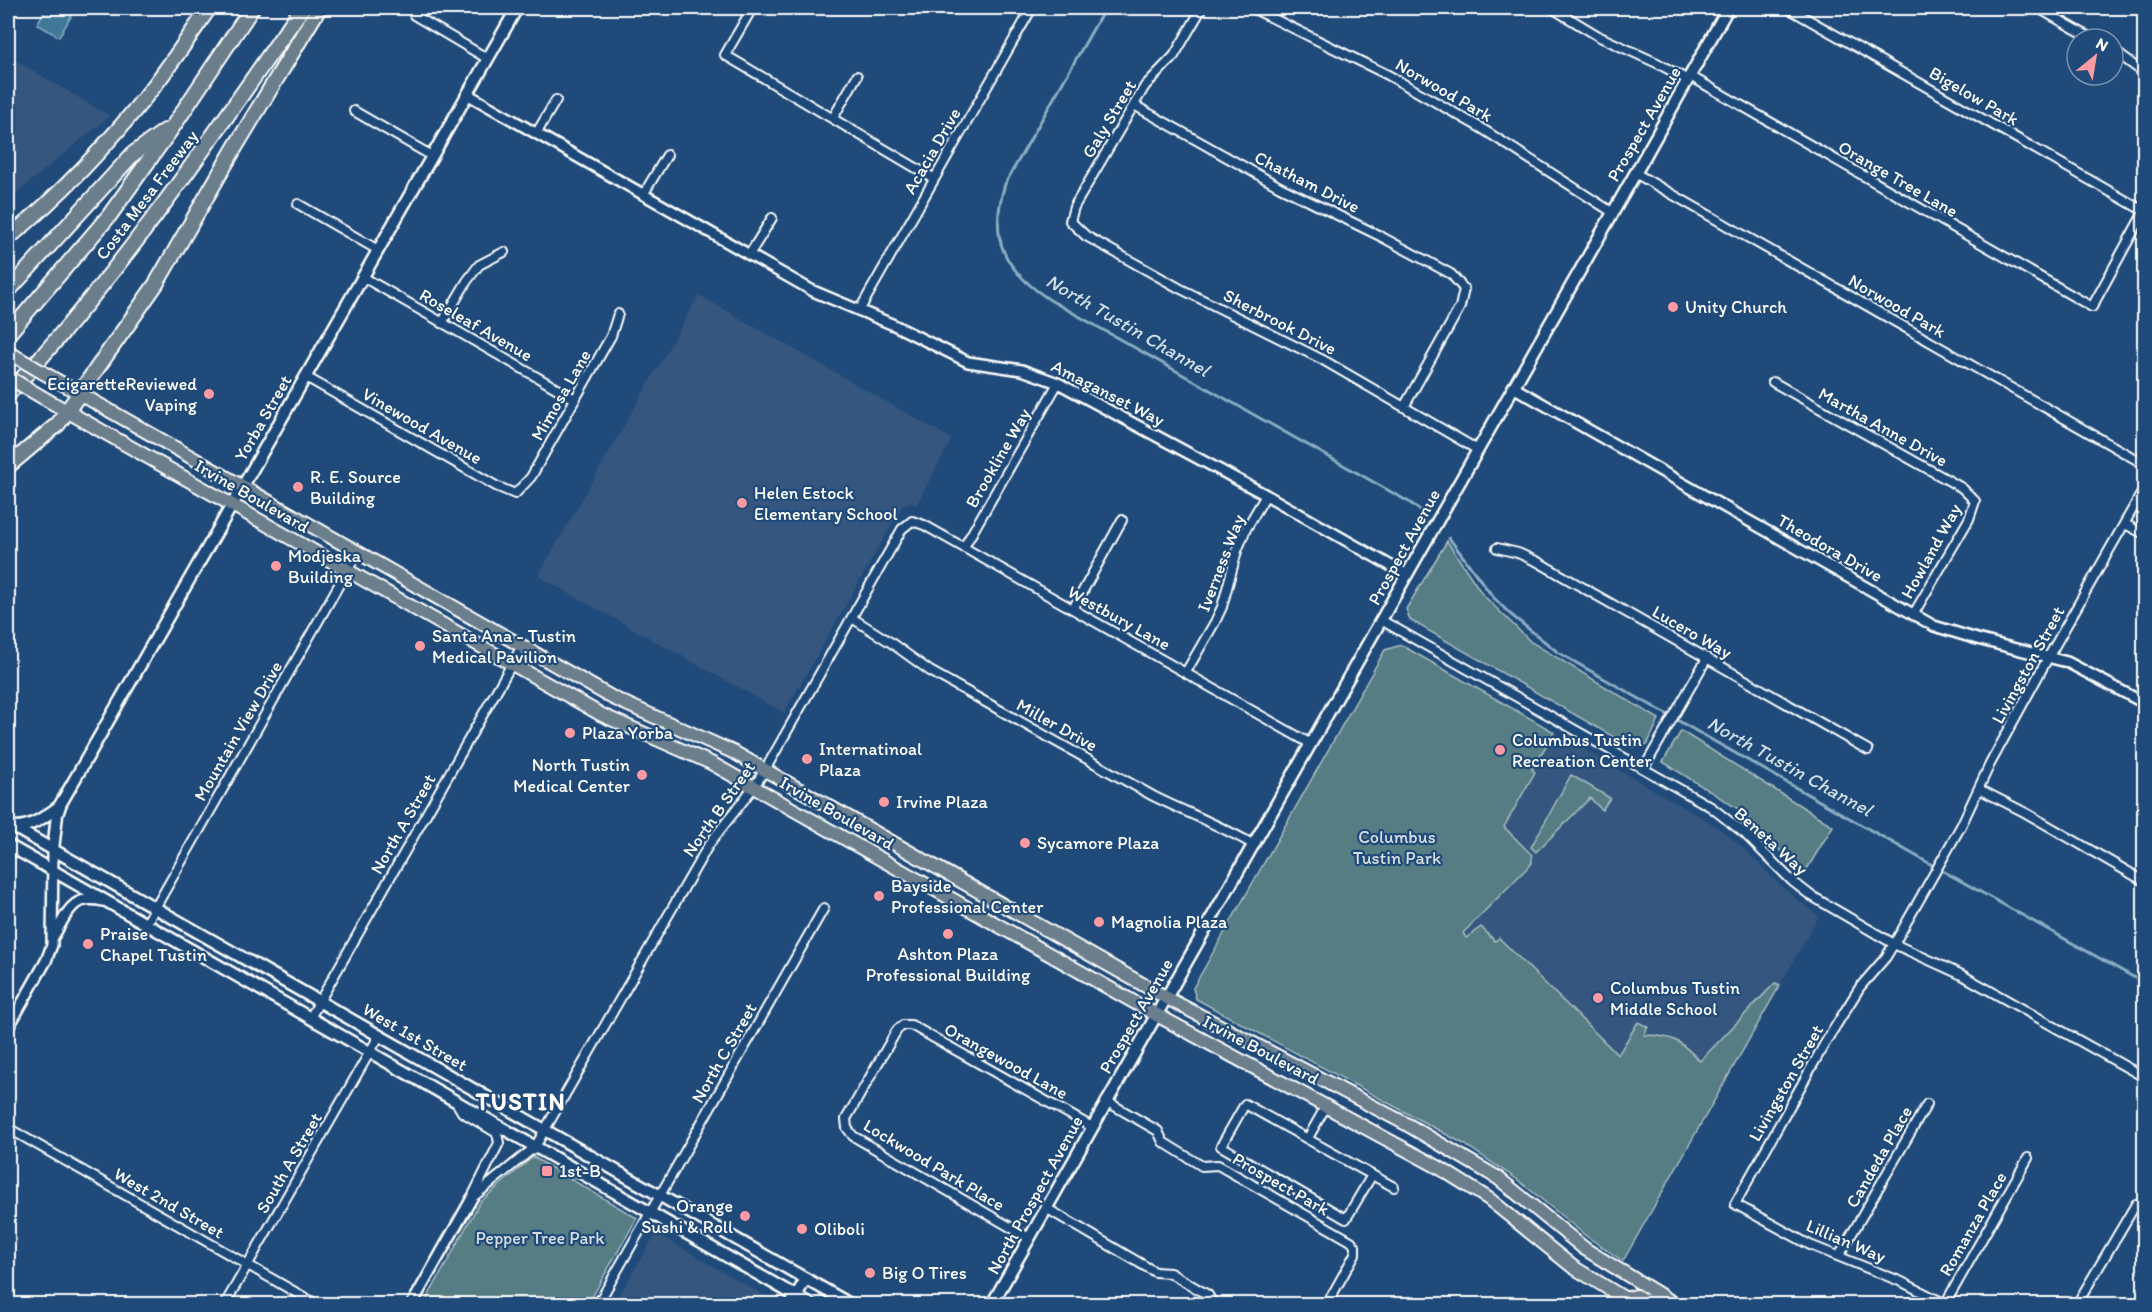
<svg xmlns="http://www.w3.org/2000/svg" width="2152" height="1312" font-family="Itim,sans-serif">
<rect width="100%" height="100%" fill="#1f4a7a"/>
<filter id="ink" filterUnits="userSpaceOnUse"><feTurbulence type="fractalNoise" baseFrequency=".0167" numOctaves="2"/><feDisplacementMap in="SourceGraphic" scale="12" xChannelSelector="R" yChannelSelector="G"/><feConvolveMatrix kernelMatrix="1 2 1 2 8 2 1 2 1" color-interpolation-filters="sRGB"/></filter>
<g filter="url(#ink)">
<!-- built -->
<g fill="#34577e">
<polygon points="8,56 110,116 8,200"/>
<polygon points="699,295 952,439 916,505 911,502 903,505 784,713 538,576"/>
<polygon points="1554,732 1713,824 1739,844 1784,889 1819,916 1623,1261 1586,1236 1518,1180 1482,1155 1369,1092 1463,933 1532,863 1532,855 1503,827 1534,773 1532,771"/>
<polygon points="656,1233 767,1297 766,1304 614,1304"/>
</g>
<!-- green -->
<g fill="#577d83" stroke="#abbec1" stroke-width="1.5">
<polygon points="1447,541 1483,595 1531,642 1659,719 1647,745 1631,747 1410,620 1406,609"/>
<path d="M1401 645 1554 732 1532 770 1535 772 1504 827 1532 855V863L1463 933 1466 938 1481 927 1495 941 1499 938 1618 1055 1638 1022 1648 1027 1644 1035C1675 1036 1679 1040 1700 1061L1775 983 1780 985 1623 1261 1586 1236 1518 1180 1464 1144 1196 999 1193 988 1385 650Z"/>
<polygon points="1681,731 1833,826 1804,874 1740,810 1663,762"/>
<polygon points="1571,775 1610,798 1602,810 1590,798 1536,852 1531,847"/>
<polygon points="533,1157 637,1218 588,1304 424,1304 480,1202"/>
</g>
<!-- water -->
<polygon fill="#40789a" stroke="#8caec2" stroke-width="1.5" points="46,8 76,8 59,37 37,24"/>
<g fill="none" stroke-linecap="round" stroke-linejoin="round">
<!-- stream -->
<g stroke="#8caec2" stroke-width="3">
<path d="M1105 8 1005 184C988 239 1003 269 1050 300L1409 502 1421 511"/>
<polyline points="1449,538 1493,597 1510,614 1559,653 1925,861 2144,983"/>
</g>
<!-- minor casing -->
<g stroke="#fff" stroke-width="12">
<g id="minor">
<polyline points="742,8 750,12 725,55 933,178"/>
<polyline points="1202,8 1174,56 1145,86 1074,207 1070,221 1086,236 1179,288 1323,360 1478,450"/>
<polyline points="1252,8 1388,75 1481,128 1612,212"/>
<polyline points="1552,8 1600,37 1657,63 1688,80"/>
<polyline points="1788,8 2144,211"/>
<polyline points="2038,8 2093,39"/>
<polyline points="414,15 488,59"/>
<polyline points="2113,50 2144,73"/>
<polyline points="1690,76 2092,307 2144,212"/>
<polyline points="1134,105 1280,187 1380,236 1451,274 1464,289 1460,307 1404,407"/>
<polyline points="354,111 432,156"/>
<polyline points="833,118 857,76"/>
<polyline points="536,134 556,100"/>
<polyline points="1635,173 2144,464"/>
<polyline points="643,195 667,155"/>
<polyline points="298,204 378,250"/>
<polyline points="749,255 772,218"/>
<polyline points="363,277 575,399"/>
<polyline points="859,311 1032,8"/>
<polyline points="442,323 467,281 479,265 504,252"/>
<polyline points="306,377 496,486 515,494 531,477 611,336 618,314"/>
<polyline points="1773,382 1962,488 1975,501 1969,519 1913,615"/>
<polyline points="2125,524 2144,534"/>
<polyline points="964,547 1058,383"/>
<polyline points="1497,548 1518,553 1538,562 1868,750"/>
<polyline points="1073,609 1122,520"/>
<path d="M852 618 890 642 930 671 1153 796C1187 813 1222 826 1254 845"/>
<polyline points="1381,620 1711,807 1744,833 1792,881 1810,895 1894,944 1962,975 2144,1077"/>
<polyline points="1186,672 1215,622 1222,607 1237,551 1246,529 1266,495"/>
<polyline points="1644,768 1707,658"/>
<polyline points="1979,789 2026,813 2144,881"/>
<polyline points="146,924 357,553"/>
<polyline points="310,1018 522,646"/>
<polyline points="1106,1101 1158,1131 1163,1142 1202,1166 1218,1165 1351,1241 1355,1246 1355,1254 1327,1304"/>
<polyline points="456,1102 462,1112 497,1133 499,1143 472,1197"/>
<polygon points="1245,1104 1372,1175 1346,1219 1221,1146"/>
<polyline points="8,1128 316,1304"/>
<polyline points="1308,1138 1326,1106"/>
<polyline points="1372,1175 1394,1187"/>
<path d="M472 1198 535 1147 708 846C727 820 748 797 765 770L902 529 912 521 924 525 1311 744"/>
<polyline points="1046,1208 1155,1272 1170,1273 1208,1295 1213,1304"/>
<polyline points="1029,1238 853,1136 847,1128 846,1119 897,1030 903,1025 911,1025 1092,1127"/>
<polyline points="1839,1256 1927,1104"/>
<polyline points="225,1304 379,1036"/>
<polyline points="598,1304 824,908"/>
<polyline points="1945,1304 2028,1158"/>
<polyline points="1946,1304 1902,1282 1810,1245 1735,1204 1825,1043 1860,987 1886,957 1901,932 1961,826 1990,764 2049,656 2144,489"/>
<polyline points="2077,1304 2136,1204 2144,1208"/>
</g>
</g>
<!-- tertiary casing -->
<g stroke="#fff" stroke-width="14">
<g id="tertiary">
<polyline points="467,94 813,291 894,325 968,362 1022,370 1058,383 1266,495 1407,575"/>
<polyline points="1513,387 1934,626 1977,639 2067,662 2144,703"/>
<path d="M53 937C68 913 71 894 103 901"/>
<polyline points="8,1028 46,961 52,945 53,850"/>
<polyline points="412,1304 472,1198"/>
</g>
</g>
<!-- secondary casing -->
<g stroke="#fff" stroke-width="15">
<g id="secondary">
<polyline points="8,824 850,1304"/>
<path d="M13 827C32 828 45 816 60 806"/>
<polyline points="8,845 810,1304"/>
<polyline points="53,850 57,815 60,805 517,8"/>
<polyline points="791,1304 806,1279"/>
<path d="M992 1304C1235 871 1486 442 1728 8"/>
</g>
</g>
<!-- primary casing -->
<g stroke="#fff" stroke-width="16">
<g id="primary">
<polyline points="42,372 613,698 735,753 1165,997 1408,1125 1498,1178 1585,1249 1675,1304"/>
<polyline points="42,397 602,715 711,763 1155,1014 1438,1167 1489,1199 1573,1267 1634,1304"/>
<polyline points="1625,1299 1636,1296 1645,1301 1652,1300 1657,1294"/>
</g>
</g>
<!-- motorway casing -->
<g stroke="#fff" stroke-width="18">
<g id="motorway">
<path d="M8 238C62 194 111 141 154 86 173 61 191 34 209 8"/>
<polyline points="8,291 133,154 165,131"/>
<polyline points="8,334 109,216 174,125 252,8"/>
<path d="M8 394C118 276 210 141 302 8"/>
<polyline points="8,466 58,424 156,284 234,149 319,8"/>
</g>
</g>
<!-- minor -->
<use href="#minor" stroke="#1f4a7a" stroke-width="8"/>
<!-- tertiary -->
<use href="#tertiary" stroke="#1f4a7a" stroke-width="9"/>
<!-- secondary -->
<use href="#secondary" stroke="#1f4a7a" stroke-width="10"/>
<!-- primary -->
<use href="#primary" stroke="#6b7e8b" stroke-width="12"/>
<!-- motorway -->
<use href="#motorway" stroke="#6b7e8b" stroke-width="14"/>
<!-- primary-bridge casing -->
<g stroke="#fff" stroke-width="16" stroke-linecap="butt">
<g id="primary-bridge">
<polyline points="8,352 42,372"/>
<polyline points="8,377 42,397"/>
</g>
</g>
<!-- primary-bridge -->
<use href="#primary-bridge" stroke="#6b7e8b" stroke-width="12"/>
</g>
</g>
<!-- markers -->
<g fill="#ff9aa2" stroke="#1f4a7a" stroke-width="2">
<circle cx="1673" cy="307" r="6"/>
<circle cx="209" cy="394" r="6"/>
<circle cx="298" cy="487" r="6"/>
<circle cx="742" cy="503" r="6"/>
<circle cx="276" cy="566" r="6"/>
<circle cx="420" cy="646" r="6"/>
<circle cx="570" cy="733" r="6"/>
<circle cx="1500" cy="750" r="6"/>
<circle cx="807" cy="759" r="6"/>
<circle cx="642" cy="775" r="6"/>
<circle cx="884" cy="802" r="6"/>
<circle cx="1025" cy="843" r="6"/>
<circle cx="879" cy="896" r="6"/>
<circle cx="1099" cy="922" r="6"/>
<circle cx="948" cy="934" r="6"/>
<circle cx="88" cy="944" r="6"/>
<circle cx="1598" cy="998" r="6"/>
<rect x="541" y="1165" width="12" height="12" rx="3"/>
<circle cx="745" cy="1216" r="6"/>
<circle cx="802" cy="1229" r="6"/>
<circle cx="870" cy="1273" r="6"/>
</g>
<g text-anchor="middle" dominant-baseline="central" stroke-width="4.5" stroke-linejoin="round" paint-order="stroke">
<!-- street labels -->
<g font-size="18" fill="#fff" stroke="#1f4a7a">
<text transform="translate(1444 90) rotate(30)">Norwood Park</text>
<text transform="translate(1974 96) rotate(30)">Bigelow Park</text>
<text transform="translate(1109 119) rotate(-59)">Galy Street</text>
<text transform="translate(1644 124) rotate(-60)">Prospect Avenue</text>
<text transform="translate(932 151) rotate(-60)">Acacia Drive</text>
<text transform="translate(1898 179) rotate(30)">Orange Tree Lane</text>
<text transform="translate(1307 182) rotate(27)">Chatham Drive</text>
<text transform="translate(147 195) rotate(-53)">Costa Mesa Freeway</text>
<text transform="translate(1897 306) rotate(30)">Norwood Park</text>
<text transform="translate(1280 322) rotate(27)">Sherbrook Drive</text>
<text transform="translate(476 325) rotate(30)">Roseleaf Avenue</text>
<text transform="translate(1108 393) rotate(27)">Amaganset Way</text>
<text transform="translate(561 395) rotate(-60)">Mimosa Lane</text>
<text transform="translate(263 418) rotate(-60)">Yorba Street</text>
<text transform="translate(422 426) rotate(30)">Vinewood Avenue</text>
<text transform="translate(1883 427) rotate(29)">Martha Anne Drive</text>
<text transform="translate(998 458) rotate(-60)">Brookline Way</text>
<text transform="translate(252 496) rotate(30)">Irvine Boulevard</text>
<text transform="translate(1404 547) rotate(-61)">Prospect Avenue</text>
<text transform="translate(1830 548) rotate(30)">Theodora Drive</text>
<text transform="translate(1931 551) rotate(-61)">Howland Way</text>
<text transform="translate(1221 563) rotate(-69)">Iverness Way</text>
<text transform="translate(1119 618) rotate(29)">Westbury Lane</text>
<text transform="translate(1692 632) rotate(30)">Lucero Way</text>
<text transform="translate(2028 665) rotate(-61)">Livingston Street</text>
<text transform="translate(1057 725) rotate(29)">Miller Drive</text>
<text transform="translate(238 731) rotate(-60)">Mountain View Drive</text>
<text transform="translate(719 809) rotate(-55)">North B Street</text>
<text transform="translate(837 813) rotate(30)">Irvine Boulevard</text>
<text transform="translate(403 824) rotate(-60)">North A Street</text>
<text transform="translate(1771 841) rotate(42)">Beneta Way</text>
<text transform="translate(1136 1016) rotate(-60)">Prospect Avenue</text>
<text transform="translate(415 1037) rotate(30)">West 1st Street</text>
<text transform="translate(1261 1050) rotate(28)">Irvine Boulevard</text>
<text transform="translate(724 1053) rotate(-60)">North C Street</text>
<text transform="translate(1006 1061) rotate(29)">Orangewood Lane</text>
<text transform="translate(1786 1083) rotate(-60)">Livingston Street</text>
<text transform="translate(1879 1157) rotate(-60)">Candeda Place</text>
<text transform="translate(289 1163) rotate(-60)">South A Street</text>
<text transform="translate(934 1165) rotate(31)">Lockwood Park Place</text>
<text transform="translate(1281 1184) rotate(30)">Prospect Park</text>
<text transform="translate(1035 1195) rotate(-61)">North Prospect Avenue</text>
<text transform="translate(169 1203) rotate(30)">West 2nd Street</text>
<text transform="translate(1973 1224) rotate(-60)">Romanza Place</text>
<text transform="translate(1846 1241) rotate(23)">Lillian Way</text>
</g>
<!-- poi labels -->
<g font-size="18" fill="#fff" stroke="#1f4a7a" text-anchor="start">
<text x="1685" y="307">Unity Church</text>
<text x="197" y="384" text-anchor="end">EcigaretteReviewed<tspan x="197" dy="21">Vaping</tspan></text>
<text x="310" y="477">R. E. Source<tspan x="310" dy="21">Building</tspan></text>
<text x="754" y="493">Helen Estock<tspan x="754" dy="21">Elementary School</tspan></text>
<text x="288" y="556">Modjeska<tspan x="288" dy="21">Building</tspan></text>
<text x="432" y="636">Santa Ana - Tustin<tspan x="432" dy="21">Medical Pavilion</tspan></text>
<text x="582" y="733">Plaza Yorba</text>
<text x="1512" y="740">Columbus Tustin<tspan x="1512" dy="21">Recreation Center</tspan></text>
<text x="819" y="749">Internatinoal<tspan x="819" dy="21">Plaza</tspan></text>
<text x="630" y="765" text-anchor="end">North Tustin<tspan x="630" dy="21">Medical Center</tspan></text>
<text x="896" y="802">Irvine Plaza</text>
<text x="1037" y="843">Sycamore Plaza</text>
<text x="891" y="886">Bayside<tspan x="891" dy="21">Professional Center</tspan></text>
<text x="1111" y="922">Magnolia Plaza</text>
<text x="100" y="934">Praise<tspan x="100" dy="21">Chapel Tustin</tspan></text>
<text x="948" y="954" text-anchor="middle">Ashton Plaza<tspan x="948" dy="21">Professional Building</tspan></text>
<text x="1610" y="988">Columbus Tustin<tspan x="1610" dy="21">Middle School</tspan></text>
<text x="559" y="1171">1st-B</text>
<text x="733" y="1206" text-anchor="end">Orange<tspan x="733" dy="21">Sushi &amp; Roll</tspan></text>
<text x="814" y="1229">Oliboli</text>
<text x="882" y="1273">Big O Tires</text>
</g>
<!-- park labels -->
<g font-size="18" fill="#d5dee0" stroke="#1f4a7a">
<text x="1397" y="837">Columbus<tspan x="1397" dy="21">Tustin Park</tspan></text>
<text x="540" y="1238">Pepper Tree Park</text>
</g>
<!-- water labels -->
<g font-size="20" font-style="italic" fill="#cfdde6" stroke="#1f4a7a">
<text transform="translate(1128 325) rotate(30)">North Tustin Channel</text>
<text transform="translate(1790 766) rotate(29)">North Tustin Channel</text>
</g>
<!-- district labels -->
<g font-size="24" font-weight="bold" letter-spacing="1.5" fill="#fff" stroke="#1f4a7a">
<text x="521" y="1101">TUSTIN</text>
</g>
</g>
<!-- margin -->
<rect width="2152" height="1312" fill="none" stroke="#1f4a7a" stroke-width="30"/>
<rect x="15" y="15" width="2122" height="1282" fill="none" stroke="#fff" stroke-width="2" filter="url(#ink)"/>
<!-- north arrow -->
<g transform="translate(2095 57) rotate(30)"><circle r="28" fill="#1f4a7a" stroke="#7992af" stroke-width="1.5"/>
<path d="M0-4.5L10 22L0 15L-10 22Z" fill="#ff9aa2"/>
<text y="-9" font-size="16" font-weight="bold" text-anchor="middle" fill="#ffffff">N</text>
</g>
</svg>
